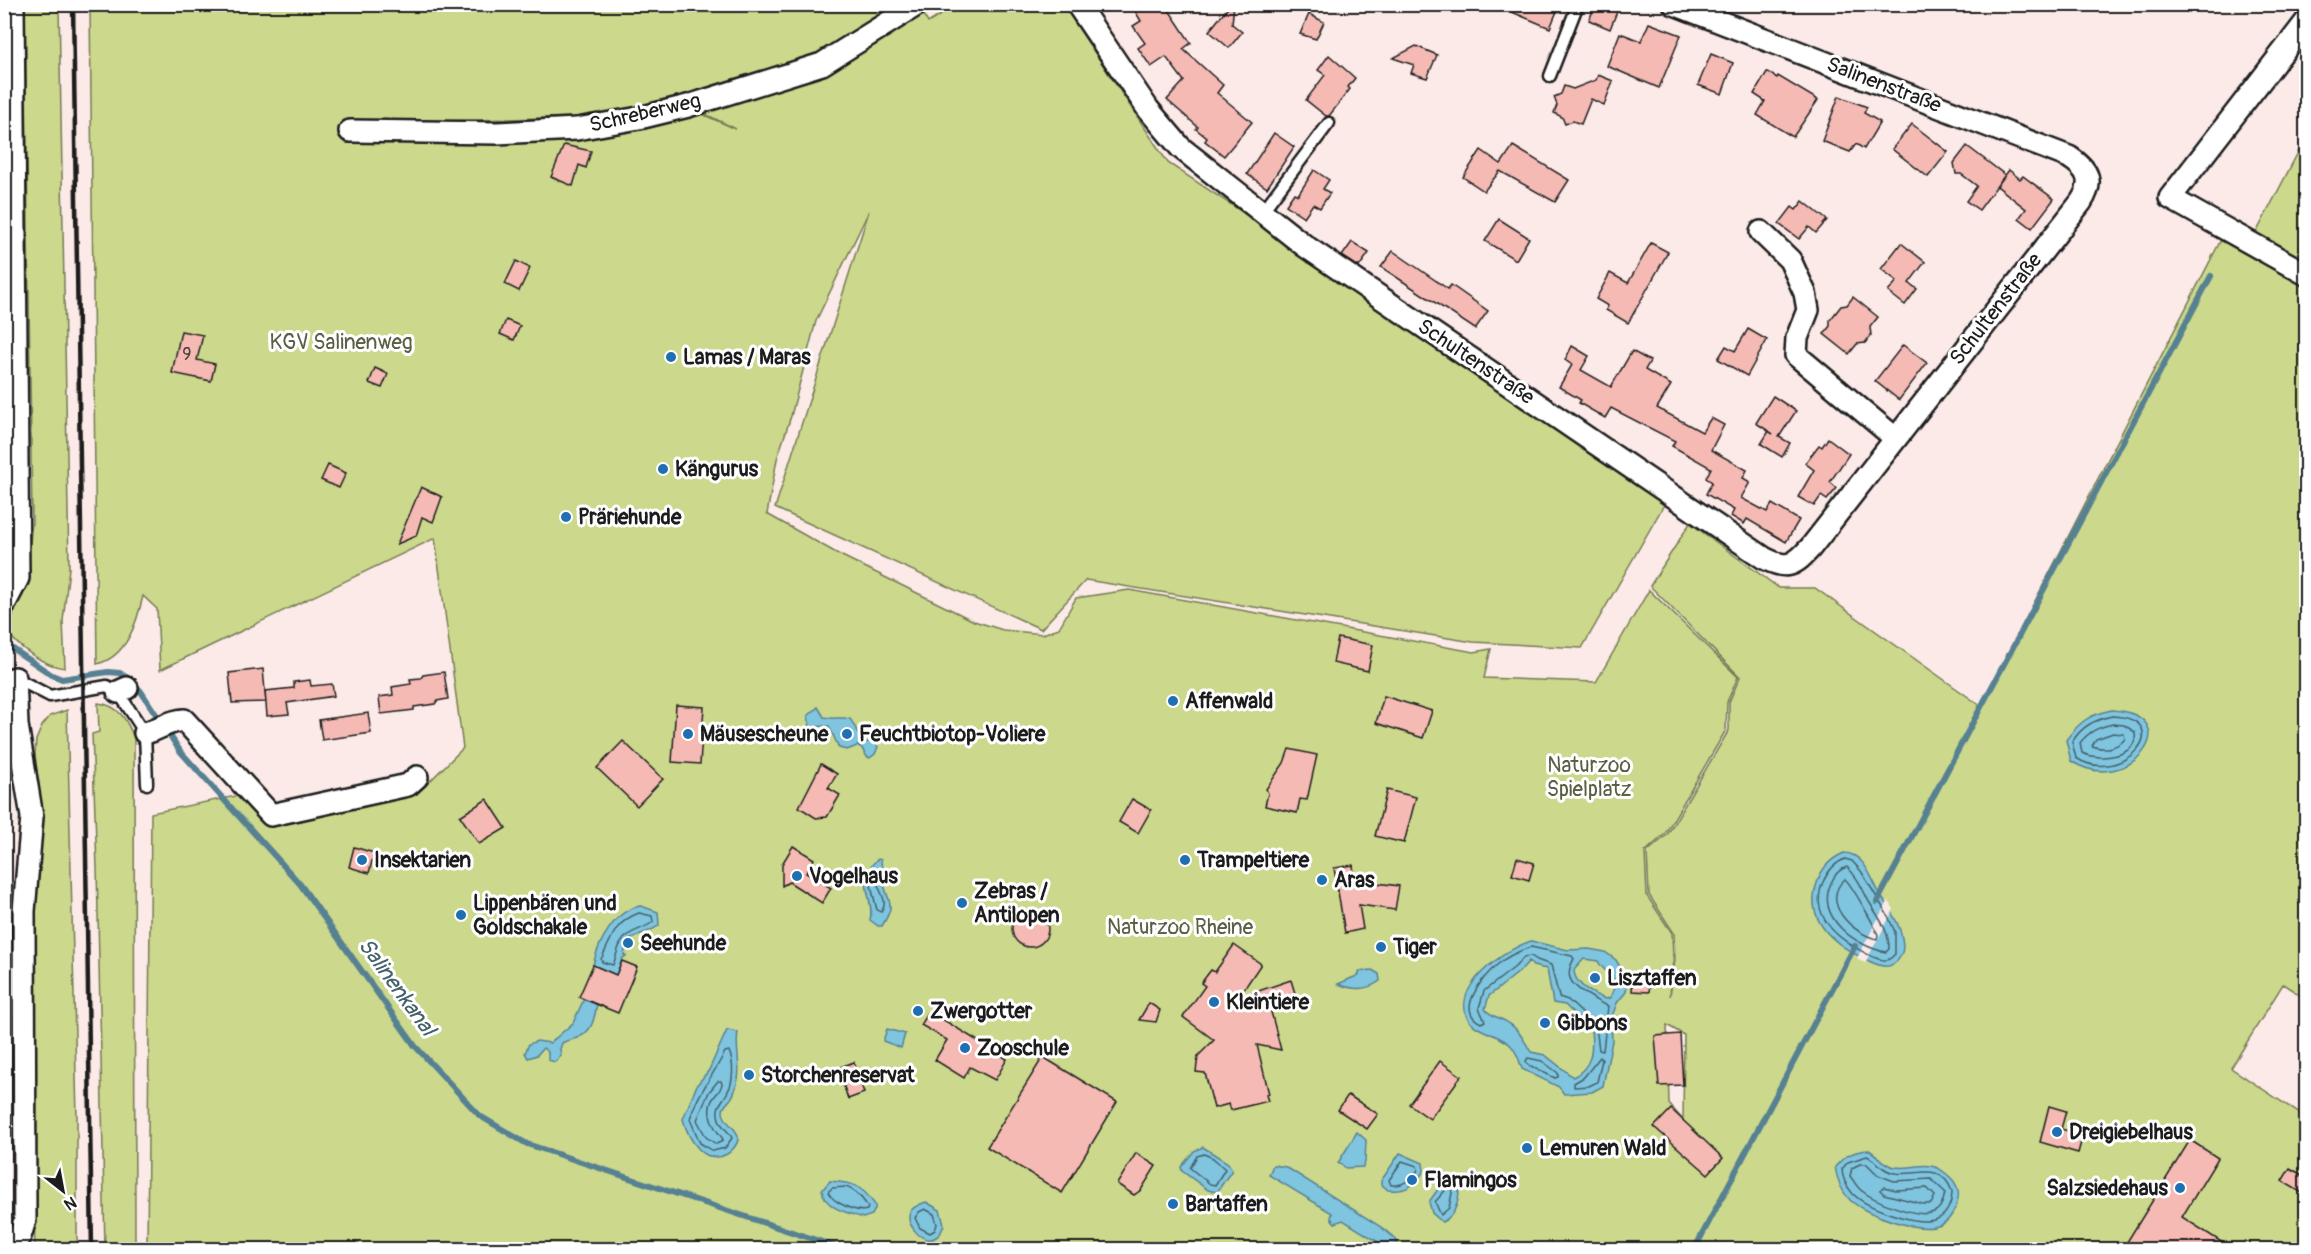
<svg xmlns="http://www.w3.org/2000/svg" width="2311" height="1254" font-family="Pangolin,sans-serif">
<rect width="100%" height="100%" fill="#fceae8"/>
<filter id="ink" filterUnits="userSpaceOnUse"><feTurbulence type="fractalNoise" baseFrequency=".0167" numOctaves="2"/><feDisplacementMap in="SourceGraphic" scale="12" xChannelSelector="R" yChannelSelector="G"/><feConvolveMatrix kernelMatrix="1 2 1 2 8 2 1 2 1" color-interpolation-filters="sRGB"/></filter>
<g filter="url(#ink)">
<!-- green -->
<g fill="#ccd88c" stroke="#747a54" stroke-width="1.5" fill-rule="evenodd">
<path d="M917 4 928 23 956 5H1063L1168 163 1304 253 1665 503 1582 648 1473 642 1086 580 1041 629 775 508 869 211 816 321 791 416 777 459 767 514 840 555 974 621 1003 630 1043 634 1059 628 1076 598 1129 590 1474 652 1491 649 1484 678 1596 682 1649 590 1738 677 1727 702 1726 730 1665 834 1645 852 1647 896 1672 933 1673 959 1670 996 1675 959 1674 933 1649 895 1647 852 1667 835 1729 730V702L1740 677 1650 586 1690 523 1779 588H1815L1981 706 2226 230 2306 274V999L2283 984 2231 1068 2306 1118V1249H147L151 813 246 794 273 826 417 794 463 748 435 538 160 670 157 609 143 596C137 622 127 657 97 664L90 5ZM703 113 736 129 702 114 583 136 343 124ZM1667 1025 1684 1035 1683 1120 1669 1104Z"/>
<path d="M25 5H59L69 568 63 621 65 668C44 666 17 647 6 630L22 595 27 574 32 522Z"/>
<polygon points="2306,137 2306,268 2253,239"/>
<path d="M98 703C119 705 127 720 134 738L135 1249H105L97 867 92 734 99 732Z"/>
<polygon points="67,710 77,1118 77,1249 35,1249 29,1047 31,934 37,890 42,812 35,754 36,740 42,726 50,716"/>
</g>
<!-- water -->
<g fill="#7fc5e0" stroke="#578192" stroke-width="1.5" fill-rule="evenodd">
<path d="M818 707 824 717C834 720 841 716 850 719 856 726 859 739 863 743L873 741 878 747 875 754 870 758 867 757 861 747 857 746 847 750 839 748 829 726 810 727 808 716Z"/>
<path d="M2112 710C2191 715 2130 799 2071 761L2066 740C2079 722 2090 714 2112 710Z"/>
<path d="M1844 853C1865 853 1872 881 1881 896 1891 912 1902 926 1903 946 1903 956 1895 968 1883 966 1875 965 1865 959 1857 955 1829 940 1805 918 1817 883 1821 869 1830 859 1844 853Z"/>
<path d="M878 859 881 860C882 868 882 877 884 885 890 905 895 905 882 926H878L870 920C876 899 853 879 878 859Z"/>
<path d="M641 906 658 912 659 925C650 934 631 933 626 946 625 949 625 952 624 955L626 956 622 959 616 975 593 965C598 943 615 909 641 906Z"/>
<path d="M1531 941 1568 950 1589 949 1605 952 1616 960 1628 980 1626 992 1617 1003 1611 1019 1612 1041 1603 1086 1592 1092 1564 1094 1559 1087 1522 1069C1514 1041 1507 1041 1482 1030 1477 1027 1473 1026 1470 1022 1447 989 1504 950 1531 941ZM1584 959 1598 961C1601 969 1612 974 1616 983L1610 998 1605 999C1593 994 1574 984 1574 970ZM1529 961 1533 966 1547 969 1553 1003 1565 1005 1591 1030C1593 1049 1593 1067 1573 1077L1545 1055 1531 1052C1525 1043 1520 1030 1510 1024 1501 1017 1492 1018 1485 1009L1489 996 1519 972Z"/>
<path d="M1372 970 1379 974 1380 981C1366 991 1353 990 1338 984L1359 975V972Z"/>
<path d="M584 999 597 1004C594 1019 593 1032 577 1038 572 1040 567 1040 562 1043L560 1049 561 1056 555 1062 548 1060V1052L543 1048 537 1055 528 1058 525 1053 529 1044 537 1041 550 1043 573 1023Z"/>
<polygon points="887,1029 905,1034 901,1048 883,1041"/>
<path d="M727 1030 738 1032C735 1049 741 1064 738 1079 737 1084 735 1092 732 1097 729 1103 723 1104 723 1112 724 1124 740 1129 738 1140 737 1145 732 1151 727 1154 704 1167 688 1138 683 1119L697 1085 709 1070Z"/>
<polygon points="1357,1132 1366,1140 1365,1162 1363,1167 1346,1168 1338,1163"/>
<polygon points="1203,1147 1228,1163 1232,1170 1217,1192 1208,1190 1182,1171 1181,1167 1194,1151"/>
<path d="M1869 1150C1878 1155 1884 1165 1895 1167 1913 1170 1928 1159 1944 1172 1948 1175 1954 1180 1956 1185 1963 1196 1953 1219 1941 1225 1920 1234 1866 1215 1850 1200 1841 1191 1837 1179 1835 1167 1845 1155 1854 1151 1869 1150Z"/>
<path d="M1400 1153 1423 1163 1424 1171C1414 1186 1406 1192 1388 1190L1381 1184V1181Z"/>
<polygon points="1273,1165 1286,1167 1381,1227 1396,1239 1399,1249 1385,1249 1380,1243 1343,1220 1335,1223 1331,1218 1332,1213 1269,1175"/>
<path d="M1450 1179 1460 1181C1459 1197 1458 1215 1442 1222L1432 1213 1429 1202 1441 1185Z"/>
<path d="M830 1181C853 1183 861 1184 875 1205V1209L872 1215 863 1218C847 1212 825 1209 822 1190Z"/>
<path d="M926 1202 940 1210 944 1225 940 1234C937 1236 935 1239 931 1239 920 1241 905 1223 910 1212 913 1206 921 1204 926 1202Z"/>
</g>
<!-- pier -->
<polygon fill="#fceae8" points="1888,900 1894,909 1865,963 1857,958"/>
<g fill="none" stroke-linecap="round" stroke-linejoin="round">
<!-- shore -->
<g stroke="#44606a" stroke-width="1.5">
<path d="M2112 716C2180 719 2123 788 2076 758L2072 742C2082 726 2094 720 2112 716Z"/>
<path d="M2113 724 2124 725 2135 732C2139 758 2098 761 2082 753L2080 743C2089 731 2099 727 2113 724Z"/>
<path d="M2113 733 2124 734 2125 739C2116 749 2103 750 2092 746L2096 739Z"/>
<path d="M1845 859 1852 861 1861 871 1888 916 1895 932V954C1892 957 1889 961 1883 960 1875 959 1865 953 1858 949 1833 935 1810 913 1823 882 1828 871 1834 863 1845 859Z"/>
<path d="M1847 867C1857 876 1862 888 1868 900 1878 917 1889 929 1889 949L1886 952C1857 947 1815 918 1831 883 1834 876 1839 869 1847 867Z"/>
<path d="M1845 879C1851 884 1875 926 1878 935L1877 939C1853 934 1819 902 1845 879Z"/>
<path d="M873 881 877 882C880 893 889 902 881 912L877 910 871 886Z"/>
<path d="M639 913 652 916 653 922C643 930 628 930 621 943 617 949 616 958 613 965L602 962 601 959C612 939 614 922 639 913Z"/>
<path d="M1531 947 1572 956 1574 959C1565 974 1569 983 1583 992 1592 997 1598 1003 1608 1006L1603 1051 1599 1050 1596 1026 1568 1000 1559 997 1551 965 1537 960 1531 956 1524 957 1515 967 1484 991 1479 1008 1485 1021 1481 1023C1454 1011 1484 976 1497 965 1507 956 1519 951 1531 947Z"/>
<path d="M729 1051C734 1063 734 1082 727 1093 722 1103 715 1106 719 1119 721 1127 729 1131 732 1138L725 1148 713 1151 700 1143 690 1119C697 1094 713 1076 725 1052Z"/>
<polygon points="1600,1057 1602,1060 1597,1082 1589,1086 1574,1087 1574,1083 1584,1077"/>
<polygon points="1528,1058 1542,1061 1558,1073 1558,1077 1555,1078 1528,1065 1526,1061"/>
<path d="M718 1081H721L722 1084C721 1090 718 1092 714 1097 704 1111 713 1127 723 1139L721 1142 716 1144 706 1137 697 1120 709 1092Z"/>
<polygon points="1204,1154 1213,1158 1225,1169 1215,1185 1210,1184 1190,1168 1197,1156"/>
<path d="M1867 1156C1878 1161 1882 1171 1895 1173 1917 1177 1940 1160 1952 1191 1952 1201 1948 1215 1937 1219 1919 1227 1867 1208 1853 1194 1847 1187 1842 1179 1842 1169L1848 1162Z"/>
<path d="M1402 1161 1417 1166 1418 1170C1410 1180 1404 1186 1391 1185L1389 1180Z"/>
<path d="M1860 1164H1867L1878 1175 1894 1181 1931 1179 1945 1192C1944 1199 1941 1209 1934 1212 1918 1219 1875 1201 1862 1191 1857 1188 1854 1181 1850 1176L1852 1168Z"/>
<polygon points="1450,1185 1453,1188 1449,1208 1441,1215 1435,1202"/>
<path d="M846 1187C856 1190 863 1199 868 1207L867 1210C857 1213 833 1203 828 1192L832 1188Z"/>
<polygon points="1884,1187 1896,1190 1927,1188 1935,1196 1931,1204 1923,1204 1884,1194 1880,1190"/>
<polygon points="925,1209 934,1214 937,1224 935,1230 930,1233 920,1228 915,1218 919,1212"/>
</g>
<!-- stream -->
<g stroke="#578192" stroke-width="6">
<polyline points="4,643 52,675 62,679 108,672 120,673 127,677 140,690 180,751 300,884 415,1046 480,1116 527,1144 846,1250"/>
<polyline points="1877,902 2211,276"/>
<polyline points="1694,1250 1855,946"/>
</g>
</g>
<!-- building -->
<g fill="#f6bab4" stroke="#1c1c1c" stroke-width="1.5">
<polygon points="1131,4 1165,4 1191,43 1183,49 1223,85 1217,93 1252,122 1224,156 1205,141 1207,138 1196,129 1198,127 1167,100 1184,81 1166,57 1151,67 1138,48 1145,43 1133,26 1141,21"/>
<polygon points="1231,4 1234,4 1232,24 1242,32 1229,48 1209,31"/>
<polygon points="1493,4 1560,4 1550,28"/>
<polygon points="1596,4 1620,4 1610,29 1589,20"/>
<polygon points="1309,14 1324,22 1316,39 1300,34"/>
<polygon points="1649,23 1681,35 1659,88 1607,66 1620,33 1641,41"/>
<polygon points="1416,46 1437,55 1427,78 1411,73 1414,65 1393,58"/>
<polygon points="1711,54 1733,63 1722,94 1698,85"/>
<polygon points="1329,55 1355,78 1348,87 1350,89 1329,116 1326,116 1306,100 1325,75 1318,70"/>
<polygon points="1767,72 1777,78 1778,76 1818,100 1793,137 1757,115 1765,101 1754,94"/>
<polygon points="1598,75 1613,81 1604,105 1591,99 1581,124 1573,121 1565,124 1562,117 1554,113 1557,105 1554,97 1561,94 1564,86 1573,89 1596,80"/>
<polygon points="1839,96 1867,107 1864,113 1880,122 1864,149 1856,144 1850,152 1822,141"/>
<polygon points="1912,124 1948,152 1928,177 1892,149"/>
<polygon points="1274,133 1294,147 1267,188 1247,174"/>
<polygon points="564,145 591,151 586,168 579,165 573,186 551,177"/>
<polygon points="1513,146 1569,180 1555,202 1500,171 1484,191 1463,177 1481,150 1501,164"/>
<polygon points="1967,146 2005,175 1979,210 1966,201 1977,186 1961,174 1956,174 1954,163"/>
<polygon points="1314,170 1329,180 1323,189 1330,193 1320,208 1313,204 1304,217 1286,205 1294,193 1298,195"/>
<polygon points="2009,170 2020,179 2023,176 2054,199 2032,228 2019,218 2026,209 1997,186"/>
<polygon points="1803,201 1827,220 1816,233 1809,227 1799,239 1779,224 1792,207 1796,210"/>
<polygon points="1499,219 1529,238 1516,260 1485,241"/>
<polygon points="1352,242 1369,253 1359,267 1342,256"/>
<polygon points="1651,243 1668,252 1628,323 1606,310 1608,306 1596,299 1610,273 1628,283"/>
<polygon points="1901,243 1925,262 1909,283 1917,289 1905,305 1888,292 1897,281 1881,269"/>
<polygon points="1393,251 1448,289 1451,285 1488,311 1475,329 1381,267"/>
<polygon points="516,261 530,268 519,291 505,284"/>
<polygon points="1853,297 1878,317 1870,327 1871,335 1865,343 1857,344 1849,354 1824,334 1830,326 1830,320 1841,306 1847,305"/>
<polygon points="506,320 520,326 514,340 500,334"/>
<polygon points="1748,329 1767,340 1747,376 1718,359 1726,346 1735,351"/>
<polygon points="181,331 203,335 197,360 215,364 211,381 172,373"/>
<polygon points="1903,345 1927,363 1899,400 1875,381"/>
<polygon points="1572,346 1589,356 1581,370 1611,387 1632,351 1650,361 1645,370 1671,385 1657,408 1702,432 1711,418 1724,425 1711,450 1747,470 1743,478 1750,482 1741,498 1767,512 1772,504 1799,520 1786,542 1747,519 1744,524 1731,516 1734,510 1706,494 1712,482 1706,478 1711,468 1672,446 1675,441 1611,408 1605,418 1579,403 1581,400 1559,387 1572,365 1565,360"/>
<polygon points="375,368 388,374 382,388 369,383"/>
<polygon points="1773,396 1796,411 1779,437 1790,443 1782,457 1761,444 1769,431 1773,434 1756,423"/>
<polygon points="1828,438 1849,454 1830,482 1837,488 1827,500 1821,496 1814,506 1798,497 1814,470 1805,463 1819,445 1822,447"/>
<polygon points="328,465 346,473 339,488 321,480"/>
<polygon points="421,487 442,497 433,522 422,517 416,536 397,544"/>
<polygon points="1338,638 1373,645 1368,671 1333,663"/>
<polygon points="263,669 266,702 232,703 229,673"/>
<polygon points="444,672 448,699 437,701 435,704 414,707 414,710 381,714 379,697 393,695 392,687 411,684 410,679 421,678 423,675"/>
<polygon points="310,680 311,686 332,684 334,696 287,703 289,714 267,716 265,691 294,688 294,682"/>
<polygon points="1384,696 1432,711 1423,738 1376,723"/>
<polygon points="676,705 704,707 700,764 672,762"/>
<polygon points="368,713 371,733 322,740 319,720"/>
<polygon points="623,741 663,779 637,806 597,768"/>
<polygon points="1289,749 1317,755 1307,800 1300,799 1297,813 1265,806 1268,793 1266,789 1284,763"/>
<polygon points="821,764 837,774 828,788 840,795 827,817 816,818 799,807"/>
<polygon points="1387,790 1416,797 1404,843 1375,836"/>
<polygon points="487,799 506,828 479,844 460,816"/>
<polygon points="1132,799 1151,810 1138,833 1119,822"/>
<polygon points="793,846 814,859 806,873 831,888 822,903 789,882 782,886 782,864"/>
<polygon points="354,847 374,853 369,873 349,867"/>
<polygon points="1517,858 1534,863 1529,880 1512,875"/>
<polygon points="1353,865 1355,880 1399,886 1395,910 1359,905 1363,929 1345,933 1334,868"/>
<circle cx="1030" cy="929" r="18"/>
<polygon points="1234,945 1261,964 1238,998 1291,980 1297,1000 1270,1008 1281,1050 1257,1045 1269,1094 1266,1095 1268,1101 1231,1110 1229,1104 1214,1108 1205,1073 1196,1072 1198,1056 1214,1040 1183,1017 1205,986 1201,983 1211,970 1215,972"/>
<polygon points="622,961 637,967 618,1013 579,997 593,965 616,975"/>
<polygon points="1633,973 1651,975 1649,992 1632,991"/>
<polygon points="935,1002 948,1009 942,1019 1007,1059 995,1080 970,1067 964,1078 935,1060 947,1040 921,1025"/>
<polygon points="1149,1003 1160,1010 1156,1022 1139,1020"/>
<polygon points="1680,1034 1683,1085 1659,1086 1655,1036"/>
<polygon points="1043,1057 1117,1102 1062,1193 987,1147"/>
<polygon points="1440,1061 1461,1076 1430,1119 1409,1104"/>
<polygon points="854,1062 864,1093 848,1099 838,1068"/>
<polygon points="1348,1095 1378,1114 1367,1129 1338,1110"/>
<polygon points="2049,1106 2066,1111 2061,1129 2083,1135 2078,1153 2040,1142"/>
<polygon points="1671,1109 1723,1158 1708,1174 1654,1127"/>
<polygon points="2190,1140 2218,1158 2182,1217 2234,1250 2122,1250"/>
<polygon points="1136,1153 1156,1166 1141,1190 1134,1195 1117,1184"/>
<polygon points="2290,1168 2307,1178 2307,1196 2282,1181"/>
</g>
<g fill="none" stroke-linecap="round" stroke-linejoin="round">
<!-- service casing -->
<g stroke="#1c1c1c" stroke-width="15">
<g id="service">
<polyline points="1550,76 1578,4"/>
<polyline points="1262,212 1329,123"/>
<polyline points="4,672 50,696 107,686 118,692 145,733 147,784"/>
</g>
</g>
<!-- minor casing -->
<g stroke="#1c1c1c" stroke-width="26">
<g id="minor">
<path d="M1077 4 1148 109 1181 148 1305 246 1764 558C1787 570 1794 566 1811 547L2081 202C2094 182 2089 170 2069 157L1674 4"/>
<polyline points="2306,22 2170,198 2306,274"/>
<polyline points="350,131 497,133 577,129 639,118 688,106 822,64 918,4"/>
<polyline points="1761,232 1790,260 1805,293 1808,310 1797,338 1796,355 1895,438"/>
<polyline points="4,605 18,578 13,4"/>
<polyline points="118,692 127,688"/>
<path d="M145 733C160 729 168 721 184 720L271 815 408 785 417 777"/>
<polyline points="4,1245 11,1245 20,1236 25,1220 24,911 32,817 17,725 15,678"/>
</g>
</g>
<!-- service -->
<use href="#service" stroke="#fff" stroke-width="10"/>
<!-- minor -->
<use href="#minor" stroke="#fff" stroke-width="21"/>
<!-- rail -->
<polyline stroke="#1c1c1c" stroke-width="4.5" points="73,4 92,1250"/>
</g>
</g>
<!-- markers -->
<g fill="#1f6fb2" stroke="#fff" stroke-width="2">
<circle cx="671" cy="357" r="6"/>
<circle cx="663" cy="469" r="6"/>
<circle cx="566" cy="517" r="6"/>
<circle cx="1173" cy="701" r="6"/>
<circle cx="688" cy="734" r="6"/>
<circle cx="847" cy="734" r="6"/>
<circle cx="362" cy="860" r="6"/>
<circle cx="1185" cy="860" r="6"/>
<circle cx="797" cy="876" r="6"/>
<circle cx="1322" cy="880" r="6"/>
<circle cx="962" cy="903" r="6"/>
<circle cx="461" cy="915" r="6"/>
<circle cx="628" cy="943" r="6"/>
<circle cx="1381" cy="947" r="6"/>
<circle cx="1595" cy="978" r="6"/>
<circle cx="1214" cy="1002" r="6"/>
<circle cx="918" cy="1011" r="6"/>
<circle cx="1545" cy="1023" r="6"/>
<circle cx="965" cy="1048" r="6"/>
<circle cx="749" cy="1075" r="6"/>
<circle cx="2057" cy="1132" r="6"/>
<circle cx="1527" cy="1148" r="6"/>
<circle cx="1412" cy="1180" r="6"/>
<circle cx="2180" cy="1188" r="6"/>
<circle cx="1173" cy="1204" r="6"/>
</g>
<g text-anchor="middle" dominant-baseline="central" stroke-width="6" stroke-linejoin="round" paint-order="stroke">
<!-- number labels -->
<g font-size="18" fill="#524442">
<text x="187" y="354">9</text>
</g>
<!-- street labels -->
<g font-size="21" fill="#1c1c1c" stroke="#fff">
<text transform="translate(1884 85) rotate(21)">Salinenstraße</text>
<text transform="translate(645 113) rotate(-13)">Schreberweg</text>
<text transform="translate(1996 309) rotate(-52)">Schultenstraße</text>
<text transform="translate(1476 362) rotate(34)">Schultenstraße</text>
</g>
<!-- park labels -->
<g font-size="21" fill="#5a5e43" stroke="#fff">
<text x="341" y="342">KGV Salinenweg</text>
<text x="1589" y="765">Naturzoo<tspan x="1589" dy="24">Spielplatz</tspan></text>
<text x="1180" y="927">Naturzoo Rheine</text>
</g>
<!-- poi labels -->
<g font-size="21" font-weight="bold" fill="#1c1c1c" stroke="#fff" text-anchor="start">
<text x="683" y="357">Lamas / Maras</text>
<text x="675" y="469">Kängurus</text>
<text x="578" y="517">Präriehunde</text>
<text x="1185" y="701">Affenwald</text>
<text x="700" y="734">Mäusescheune</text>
<text x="859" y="734">Feuchtbiotop-Voliere</text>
<text x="374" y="860">Insektarien</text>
<text x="1197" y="860">Trampeltiere</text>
<text x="809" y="876">Vogelhaus</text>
<text x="1334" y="880">Aras</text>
<text x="974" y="891">Zebras /<tspan x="974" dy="24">Antilopen</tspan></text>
<text x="473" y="903">Lippenbären und<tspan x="473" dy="24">Goldschakale</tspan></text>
<text x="640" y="943">Seehunde</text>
<text x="1393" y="947">Tiger</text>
<text x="1607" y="978">Lisztaffen</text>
<text x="1226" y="1002">Kleintiere</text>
<text x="930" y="1011">Zwergotter</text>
<text x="1557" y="1023">Gibbons</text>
<text x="977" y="1048">Zooschule</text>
<text x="761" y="1075">Storchenreservat</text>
<text x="2069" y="1132">Dreigiebelhaus</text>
<text x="1539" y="1148">Lemuren Wald</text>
<text x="1424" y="1180">Flamingos</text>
<text x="2168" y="1188" text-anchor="end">Salzsiedehaus</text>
<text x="1185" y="1204">Bartaffen</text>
</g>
<!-- water labels -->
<g font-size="22" font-style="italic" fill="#44606a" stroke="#fff">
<text transform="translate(397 987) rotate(54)">Salinenkanal</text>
</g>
</g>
<!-- margin -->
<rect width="2311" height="1254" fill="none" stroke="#fff" stroke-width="24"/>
<rect x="12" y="12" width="2287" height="1230" fill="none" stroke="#1c1c1c" stroke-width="2" filter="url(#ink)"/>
<!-- north arrow -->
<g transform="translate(63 1191) rotate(149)" stroke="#ffffff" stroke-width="4.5" paint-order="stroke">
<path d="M0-4.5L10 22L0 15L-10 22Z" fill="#1c1c1c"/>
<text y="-9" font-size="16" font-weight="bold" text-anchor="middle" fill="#1c1c1c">N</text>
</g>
</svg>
